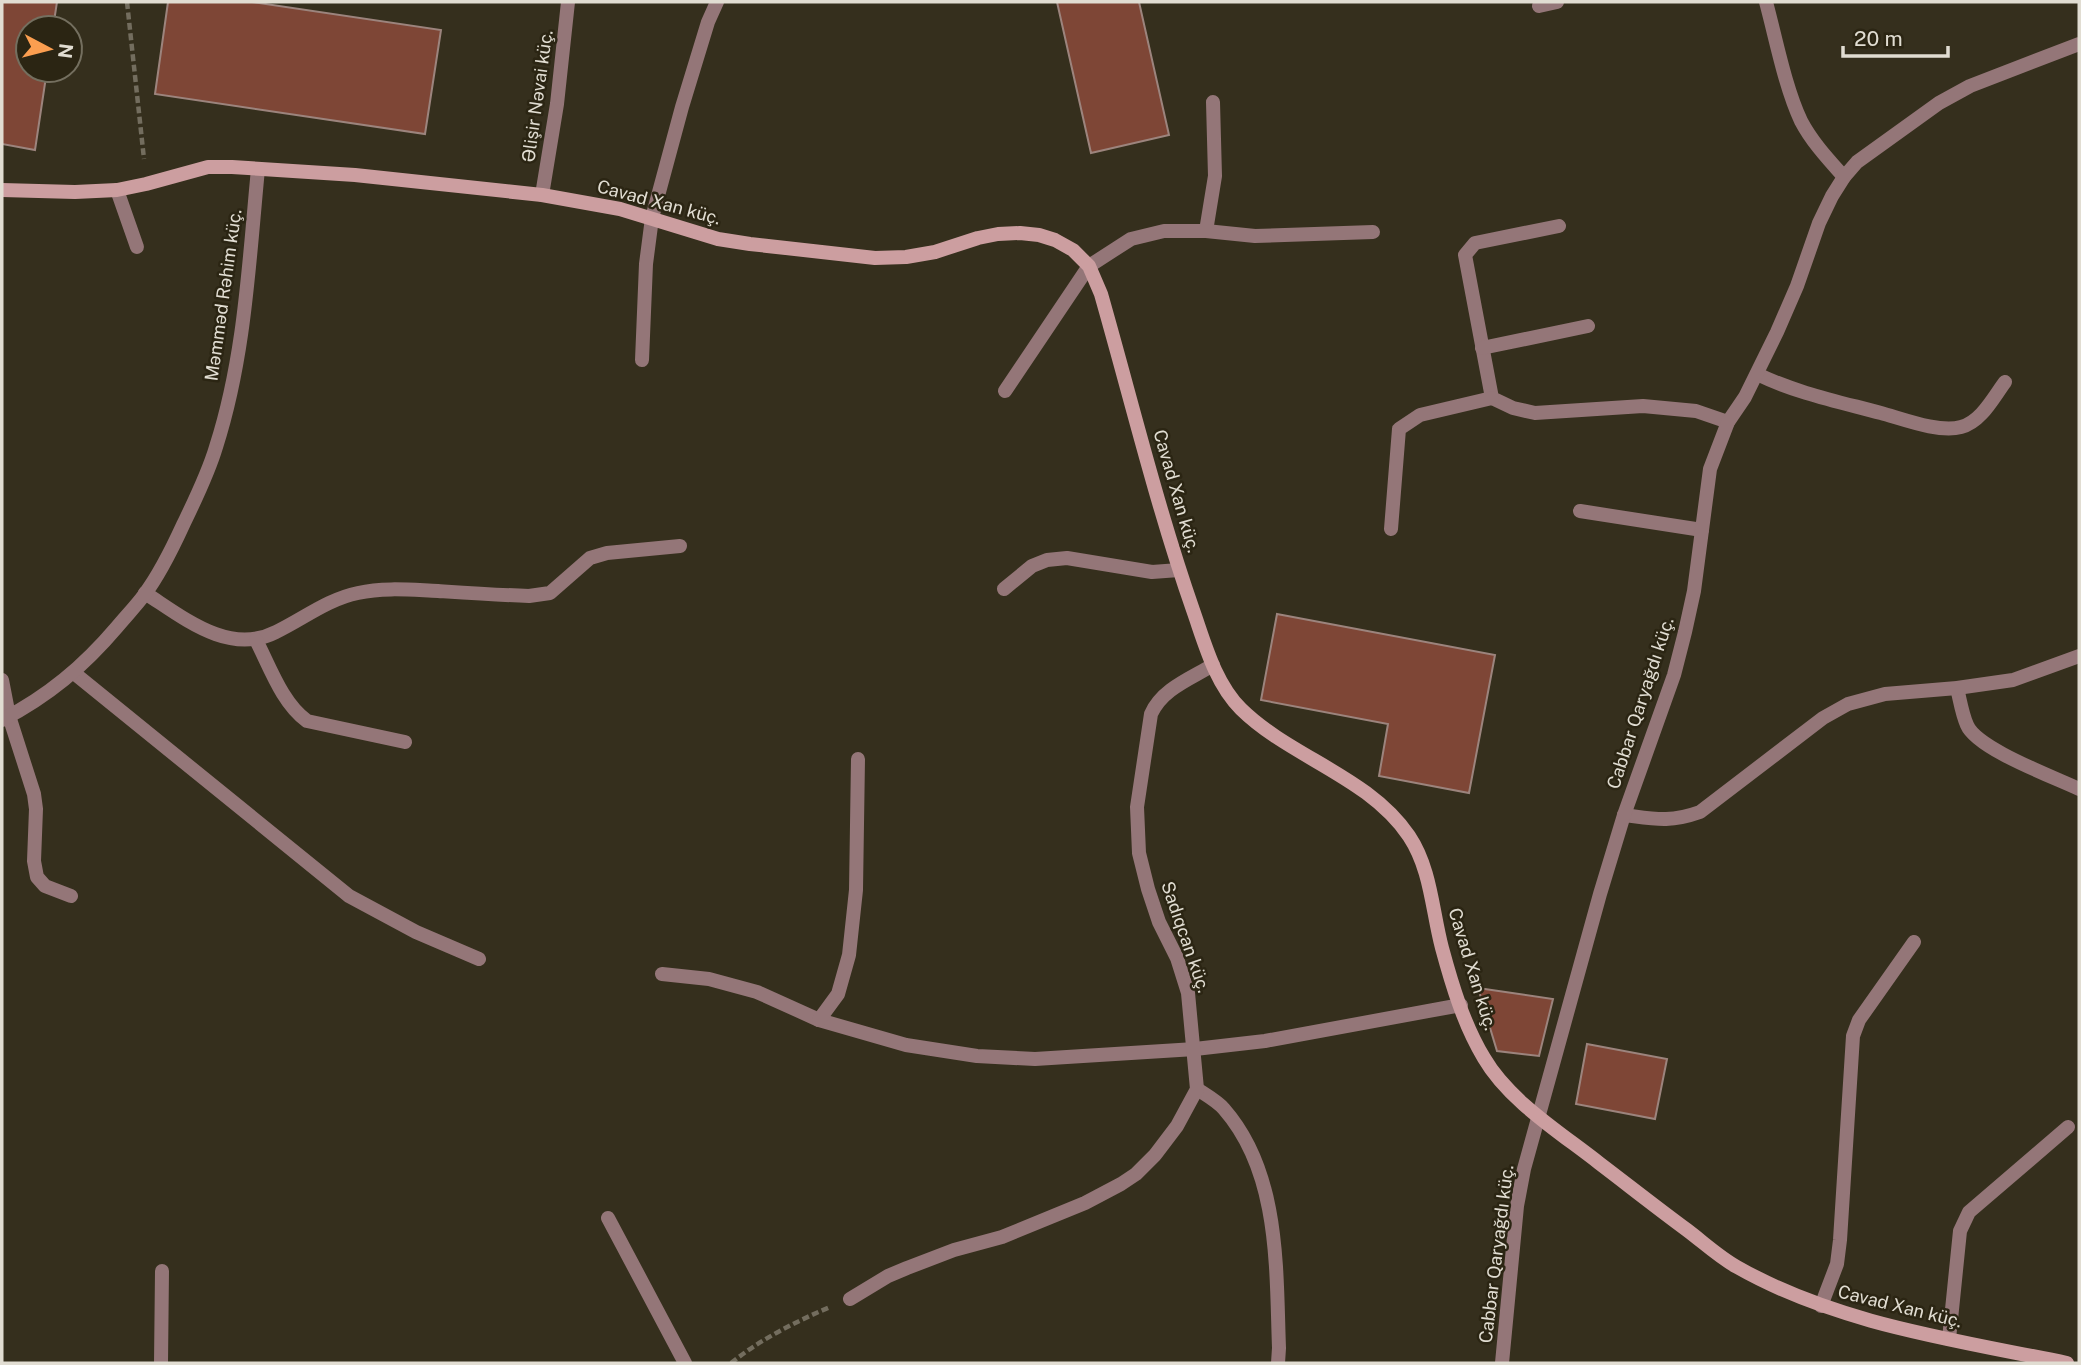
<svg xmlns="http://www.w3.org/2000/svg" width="2081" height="1365" font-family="'Public Sans',sans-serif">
<rect width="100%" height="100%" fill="#352f1d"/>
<!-- building -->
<g fill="#7e4636" stroke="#9c847d" stroke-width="2">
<polygon points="2,2 57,2 53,28 28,28 28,70 47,70 35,150 2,144"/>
<polygon points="168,2 252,2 441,30 425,134 155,94"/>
<polygon points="1057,2 1139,2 1169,135 1091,153"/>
<polygon points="1277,614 1495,655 1469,793 1379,776 1388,724 1261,700"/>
<polygon points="1478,988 1553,999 1539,1056 1497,1051"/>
<polygon points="1587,1044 1667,1059 1655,1119 1576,1104"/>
</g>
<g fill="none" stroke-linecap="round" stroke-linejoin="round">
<!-- path -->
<g stroke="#736d5e" stroke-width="4.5" stroke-dasharray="7 3.5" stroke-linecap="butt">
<polyline points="127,2 144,159"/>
<path d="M731 1363C761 1339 795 1322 830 1307"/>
</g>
<!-- lane -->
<polyline stroke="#947678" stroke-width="14" points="1949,1339 1960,1231 1969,1212 2068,1127"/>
<!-- street -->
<g stroke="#947678" stroke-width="14">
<path d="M1766 2C1776 39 1785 87 1801 121 1812 142 1828 159 1844 177"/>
<polyline points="1539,6 1557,2"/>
<polyline points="117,190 137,247"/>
<polyline points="542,195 557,104 568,2"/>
<polyline points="1559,226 1475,243 1465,255 1492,398 1513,408 1535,413 1643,406 1696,411 1728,422"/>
<polyline points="1206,231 1215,176 1213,102"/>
<polyline points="1482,348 1588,326"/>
<polyline points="642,360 646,264 652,218 682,107 708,22 717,2"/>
<path d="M1757 374C1796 393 1840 402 1881 413 1903 419 1939 433 1961 427 1981 422 1993 398 2005 382"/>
<polyline points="1005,391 1089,266 1131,239 1164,231 1206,231 1255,236 1373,232"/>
<polyline points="1580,511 1702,530"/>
<polyline points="1391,529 1399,429 1420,415 1492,398"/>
<polyline points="1004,589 1032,566 1047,560 1067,558 1152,572 1179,570"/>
<path d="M145 593C184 618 229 656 276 632 303 619 328 599 358 593 385 587 412 590 438 591 469 593 499 595 529 596L550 593 590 558 607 553 680 546"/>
<path d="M256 640C270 667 282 703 307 721L405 742"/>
<polyline points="74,673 349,896 416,932 479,959"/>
<polyline points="2,680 9,716 34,794 36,809 34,861 37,877 45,886 71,896"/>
<path d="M1957 688C1960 700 1962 714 1967 725 1977 749 2054 777 2079 789"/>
<path d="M2 720C48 696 83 667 117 627 126 616 136 606 144 595 160 574 172 549 183 525 195 500 208 474 216 447 245 357 249 261 258 169"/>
<path d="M1624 815C1655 819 1669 823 1700 812L1823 718 1848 704 1885 694 1957 688 2013 680 2079 656"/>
<polyline points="662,974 709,979 757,992 819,1020 906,1045 977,1056 1035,1059 1195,1049 1265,1041 1461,1005"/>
<polyline points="819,1020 838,994 849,955 856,890 858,759"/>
<path d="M1197 1089C1206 1095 1217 1101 1224 1109 1280 1173 1276 1268 1279 1348L1278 1363"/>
<polyline points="608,1218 685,1363"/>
<path d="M850 1299 888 1276 907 1268 954 1250 1002 1237 1085 1203 1121 1184 1136 1174 1155 1155 1177 1126 1197 1089 1188 993 1177 958 1159 922 1148 889 1139 853 1137 807 1151 714C1162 689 1190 679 1213 665"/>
<polyline points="1821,1306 1837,1264 1840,1240 1853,1036 1859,1020 1914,942"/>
<polyline points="161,1363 162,1271"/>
<polyline points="1502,1363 1517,1206 1524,1169 1600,894 1624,815 1674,675 1685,632 1694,591 1710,469 1728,422 1745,397 1777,332 1797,286 1819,223 1832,196 1844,177 1857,162 1939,103 1970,86 2079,44"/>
</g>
<!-- secondary -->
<path stroke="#cc9ea0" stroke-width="14" d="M2 190 75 192 117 190 146 184 208 167H232L355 175 542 195 620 209 718 239 750 244 875 258 906 257 935 252 978 238 998 234 1020 233 1039 235 1055 240 1073 250 1089 266 1101 294C1131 399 1157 507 1193 610 1205 644 1215 683 1241 709 1291 758 1368 776 1409 836 1431 869 1432 910 1442 948 1452 985 1464 1025 1484 1058 1509 1101 1561 1133 1599 1163 1628 1185 1657 1208 1687 1230 1703 1242 1719 1257 1737 1267 1837 1324 1956 1340 2067 1363"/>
</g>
<g text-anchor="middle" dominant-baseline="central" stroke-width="5" stroke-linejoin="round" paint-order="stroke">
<!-- street labels -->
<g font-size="18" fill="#e1ddd2" stroke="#2b2513">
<text transform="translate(537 96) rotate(-82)">Əlişir Nəvai küç.</text>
<text transform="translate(659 202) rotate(15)">Cavad Xan küç.</text>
<text transform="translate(223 295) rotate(-82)">Məmməd Rəhim küç.</text>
<text transform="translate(1177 491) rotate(74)">Cavad Xan küç.</text>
<text transform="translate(1640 703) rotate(-72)">Cabbar Qaryağdı küç.</text>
<text transform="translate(1186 937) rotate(71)">Sadıqcan küç.</text>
<text transform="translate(1473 969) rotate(73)">Cavad Xan küç.</text>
<text transform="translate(1496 1254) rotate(-83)">Cabbar Qaryağdı küç.</text>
<text transform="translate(1900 1306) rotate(14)">Cavad Xan küç.</text>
</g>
</g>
<!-- border -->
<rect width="2081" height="1365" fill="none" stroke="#e1ddd2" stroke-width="7"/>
<!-- north arrow -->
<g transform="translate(49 49) rotate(97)"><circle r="33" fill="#2b2513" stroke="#746f5f" stroke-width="2"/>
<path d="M0-5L12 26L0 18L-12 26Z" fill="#fb9e50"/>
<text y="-10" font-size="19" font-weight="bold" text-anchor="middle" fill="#e1ddd2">N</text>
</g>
<!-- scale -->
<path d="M1843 46v10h105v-10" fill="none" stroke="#e1ddd2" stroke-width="3.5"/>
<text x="1854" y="46" font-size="21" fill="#e1ddd2" stroke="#2b2513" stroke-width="5" paint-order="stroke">20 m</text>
</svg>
